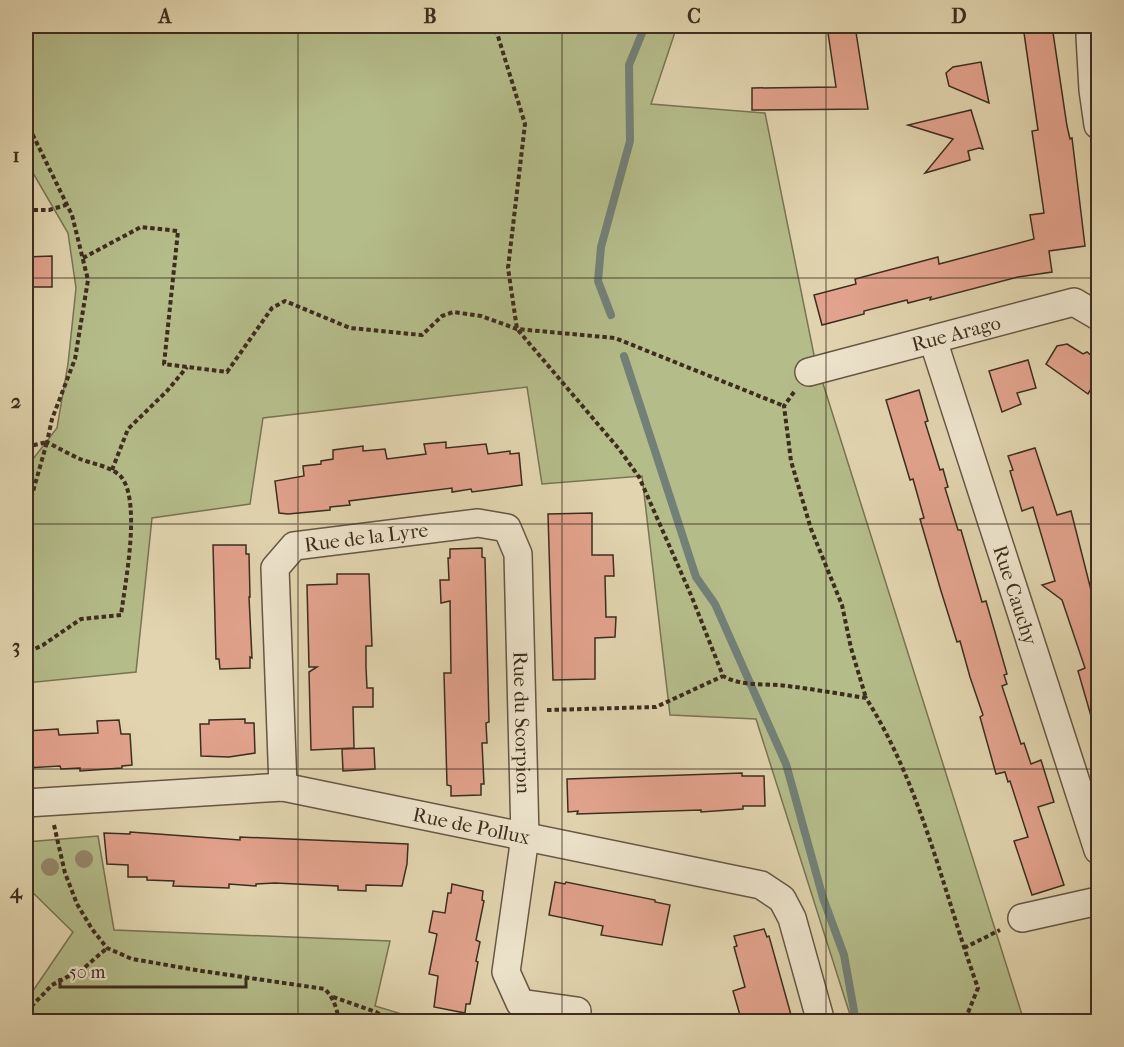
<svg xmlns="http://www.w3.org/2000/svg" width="1124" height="1047" font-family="'IM FELL French Canon',serif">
<rect width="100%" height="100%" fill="#e1d4af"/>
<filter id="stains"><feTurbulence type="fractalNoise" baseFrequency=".00333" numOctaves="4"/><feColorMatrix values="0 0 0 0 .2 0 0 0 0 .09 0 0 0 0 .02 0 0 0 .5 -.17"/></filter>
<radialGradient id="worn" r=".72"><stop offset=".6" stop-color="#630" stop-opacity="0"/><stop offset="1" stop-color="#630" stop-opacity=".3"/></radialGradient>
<!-- green -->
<g fill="#b4bc8a" stroke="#787454" stroke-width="1.5">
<polygon points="26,26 677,26 651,104 765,113 814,355 1024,1021 852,1021 756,719 670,715 642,476 542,484 527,387 263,418 250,504 152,518 136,672 26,683 26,468 57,428 68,364 76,288 68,233 26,161"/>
<polygon points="98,836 114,930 390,941 375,1006 425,1021 26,1021 26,1001 73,932 26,886 26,842"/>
</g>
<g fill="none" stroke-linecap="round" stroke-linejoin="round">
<!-- stream -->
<g stroke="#738078" stroke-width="8">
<polyline points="611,315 598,281 601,247 630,141 629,65 645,26"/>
<polyline points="624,356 696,577 715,604 786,764 823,898 844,955 856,1022"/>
</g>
</g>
<!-- building -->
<g fill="#e2a28d" stroke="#3d2d1e" stroke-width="1.5">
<polygon points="827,26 855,26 868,109 752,110 752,88 836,87"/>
<polygon points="1023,26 1052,26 1067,126 1070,139 1072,138 1085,246 1049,251 1052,272 1018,277 930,300 931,297 908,303 907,300 864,311 864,314 822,325 814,295 856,284 855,279 938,257 939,264 1034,239 1030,215 1044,213 1032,131 1038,130"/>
<polygon points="981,62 989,103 949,86 946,73 953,67"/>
<polygon points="971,110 983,149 979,148 968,151 970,160 925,173 953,139 908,125"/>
<polygon points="52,256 52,287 26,287 26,257"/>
<polygon points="1067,344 1083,354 1087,352 1098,361 1098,377 1088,394 1046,364 1057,346"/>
<polygon points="1028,360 1036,388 1017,393 1021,404 1002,412 989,371"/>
<polygon points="919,390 928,421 925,422 940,470 943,469 948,487 945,488 958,530 961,530 982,602 986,601 1007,674 1004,675 1007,684 1002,686 1021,744 1024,743 1031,764 1041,760 1054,802 1038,807 1064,885 1032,895 1014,841 1028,837 1010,781 1008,782 1005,772 996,774 980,717 983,715 970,677 960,641 957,642 941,591 920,519 924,518 913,479 910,480 886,400"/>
<polygon points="446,442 446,448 486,444 488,454 510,451 510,454 519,453 522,485 472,492 471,489 452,492 452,488 349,501 350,505 330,507 330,510 288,514 279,513 275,481 304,476 303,466 321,464 321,461 333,459 333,450 363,446 363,451 385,449 387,459 426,454 424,444"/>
<polygon points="1035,448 1057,515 1071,511 1093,598 1098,597 1098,723 1093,723 1078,671 1085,668 1062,600 1042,585 1055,581 1033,507 1022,511 1010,471 1013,470 1008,456"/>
<polygon points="592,513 592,555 613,555 614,576 605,576 606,617 616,617 615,637 595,638 595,679 553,680 548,514"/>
<polygon points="213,545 246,545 246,554 249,554 250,597 249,597 252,658 250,657 250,668 220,669 219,659 216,659"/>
<polygon points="482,548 482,557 485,558 489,722 486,723 487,743 482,743 484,784 481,784 481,795 451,796 451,786 447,785 444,673 451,673 450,601 441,603 440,580 449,580 448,558 450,558 450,549"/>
<polygon points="337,574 369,574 372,646 366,646 366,667 367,688 373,688 373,707 353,707 354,748 311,750 309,672 317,667 309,667 307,585 337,584"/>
<polygon points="245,719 245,723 254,723 255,753 229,757 201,756 200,724 209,724 209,720"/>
<polygon points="119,720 121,734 130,734 132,765 122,766 122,768 80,771 80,768 61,769 60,766 26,768 26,731 58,729 59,735 98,733 97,721"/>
<polygon points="374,748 375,769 343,771 342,749"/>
<polygon points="742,773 742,776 764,776 765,806 743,806 743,809 701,812 701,810 577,814 578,811 568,812 567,779"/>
<polygon points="130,832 240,840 240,837 408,844 407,864 402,886 366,885 366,891 338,890 338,886 275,883 256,884 256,886 229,884 229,888 173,886 174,881 147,880 147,877 128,877 128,865 107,864 104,833 130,834"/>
<polygon points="555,882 565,884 566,882 655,900 655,902 670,905 662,945 601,935 603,926 549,915"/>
<polygon points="452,884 483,891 482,900 484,901 476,940 480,942 476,961 478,962 470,1004 466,1004 465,1013 434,1007 438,976 429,974 437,934 429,932 433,911 445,913 448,893 451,893"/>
<polygon points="764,929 767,937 769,936 793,1022 742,1022 733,991 745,987 734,947 737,946 734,936"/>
</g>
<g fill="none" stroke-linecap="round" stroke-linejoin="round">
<!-- minor casing -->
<g stroke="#665742" stroke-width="30">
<g id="minor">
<polyline points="1090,36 1093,90 1098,125"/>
<path id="s1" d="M933 340 1098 850"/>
<path id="s2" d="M809 372 1074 302 1098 316"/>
<path id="s3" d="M283 787 275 568 294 546 478 523 507 528 518 554 525 837 506 972 520 1003 577 1011"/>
<path id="s4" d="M26 803 283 787 761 885 782 899 792 918 821 1022"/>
<polyline points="1022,918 1098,901"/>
</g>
</g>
<!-- path -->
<g stroke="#3d2d1e" stroke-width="4" stroke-dasharray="4.5 3" stroke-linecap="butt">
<path d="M488 26 497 33 525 124 508 268 517 329 619 449 639 477 691 595 723 676C742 687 765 683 787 686 813 689 840 694 866 698 922 787 943 891 978 988L967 1015 959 1022"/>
<path d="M26 121 72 215 88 280 75 359 52 419 47 442C58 448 69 454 80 459 93 464 114 467 122 478 141 504 125 584 121 615L81 619 43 645 26 653"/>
<polyline points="26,210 49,210 66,205"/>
<polyline points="83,258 141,227 178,231 164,364 227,372 272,308 285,301 350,328 422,335 442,316 453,312 481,316 517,329 615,338 784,406"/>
<polyline points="794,392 784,406 791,461 811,529 842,605 851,648 866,698"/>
<polyline points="26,447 47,442 32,495 30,552 26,567"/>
<polyline points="112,470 128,429 167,391 187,367"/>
<polyline points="547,710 656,707 723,676"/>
<path d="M54 825 65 873 77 904 92 929 107 948 132 959 202 971 325 989C334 999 337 1008 339 1022"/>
<polyline points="964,948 1000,930"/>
<polyline points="333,997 376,1012 394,1022"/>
<polyline points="26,1012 52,985 84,968 107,948"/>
</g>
<!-- minor -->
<use href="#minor" stroke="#ece3cb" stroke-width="27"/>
</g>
<!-- trees -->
<g fill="#94886b">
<circle cx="84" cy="859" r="9"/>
<circle cx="50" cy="867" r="9"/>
</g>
<!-- grid -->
<path fill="none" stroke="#3d2d1e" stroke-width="1.5" stroke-opacity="0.55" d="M298 26V1022M562 26V1022M826 26V1022M26 278H1098M26 524H1098M26 769H1098"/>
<g text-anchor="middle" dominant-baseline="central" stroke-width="5" stroke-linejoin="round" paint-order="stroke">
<!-- street labels -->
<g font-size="20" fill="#3d2d1e" stroke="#ece3cb">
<text stroke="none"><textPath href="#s2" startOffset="152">Rue Arago</textPath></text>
<text stroke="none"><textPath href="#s3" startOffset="321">Rue de la Lyre</textPath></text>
<text stroke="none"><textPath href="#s1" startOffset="268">Rue Cauchy</textPath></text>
<text stroke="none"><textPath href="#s3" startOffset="660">Rue du Scorpion</textPath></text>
<text stroke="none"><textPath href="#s4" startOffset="450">Rue de Pollux</textPath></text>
</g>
</g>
<!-- margin -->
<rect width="1124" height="1047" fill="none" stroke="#e1d4af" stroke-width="66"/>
<!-- scale -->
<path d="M60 978v9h186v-9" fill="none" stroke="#3d2d1e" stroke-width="3"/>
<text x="69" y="978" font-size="18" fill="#3d2d1e" stroke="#ece3cb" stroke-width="4.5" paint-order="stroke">50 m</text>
<rect x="33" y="33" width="1058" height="981" fill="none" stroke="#3d2d1e" stroke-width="2"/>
<g font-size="20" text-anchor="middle" font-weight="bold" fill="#3d2d1e">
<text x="165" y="23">A</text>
<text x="430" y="23">B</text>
<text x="694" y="23">C</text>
<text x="959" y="23">D</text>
<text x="16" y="162">1</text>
<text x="16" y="408">2</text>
<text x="16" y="653">3</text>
<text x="16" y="898">4</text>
</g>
<rect width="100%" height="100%" filter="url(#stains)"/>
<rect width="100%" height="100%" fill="url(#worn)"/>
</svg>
